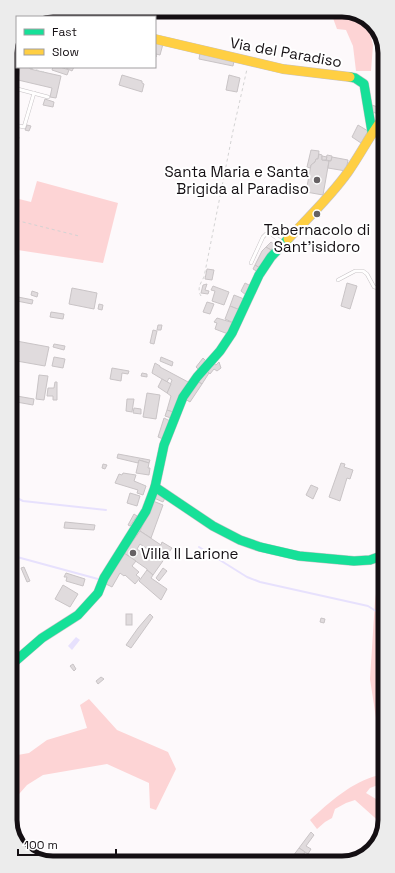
<svg xmlns="http://www.w3.org/2000/svg" width="395" height="873" font-family="'Space Grotesk',sans-serif">
<rect width="100%" height="100%" fill="#fdf9fb"/>
<!-- green -->
<g fill="#fdd4d5">
<polygon points="330,10 345,10 367,18 367,23 373,45 371,71 356,71 353,46 346,30 337,29"/>
<polygon points="37,181 118,203 103,263 11,249 11,197 31,202"/>
<polygon points="380,563 384,563 385,739 376,718 370,679 375,601"/>
<polygon points="89,699 117,730 168,752 176,769 156,810 150,808 149,783 107,764 43,775 27,785 12,802 12,756 29,753 47,740 87,728 80,705"/>
<path d="M379 775 380 779 378 785 370 788 366 793 376 799 385 808V820L383 825 355 800 346 803 335 809 332 818 325 822 317 829 310 820C330 802 351 782 379 775Z"/>
</g>
<!-- water -->
<polygon fill="#e7e1fd" points="76,637 80,640 72,650 68,646"/>
<g fill="none" stroke-linecap="round" stroke-linejoin="round">
<!-- stream -->
<g stroke="#e7e1fd" stroke-width="2">
<polyline points="11,490 17,498 23,501 106,510"/>
<polyline points="12,541 13,550 17,557 98,579"/>
<polyline points="199,547 247,577 260,582 368,606 379,613 384,622"/>
</g>
</g>
<!-- building -->
<g fill="#e0dbdd" stroke="#c9c4c6" fill-rule="evenodd">
<polygon points="93,10 114,17 101,17 92,14"/>
<polygon points="43,14 57,17 36,17"/>
<polygon points="15,39 17,39 17,51 11,49"/>
<polygon points="155,42 163,44 160,55 156,54 156,57"/>
<polygon points="200,53 234,61 233,66 199,59"/>
<polygon points="20,67 30,67 30,69 61,76 56,98 50,97 52,88 18,80"/>
<polygon points="53,67 60,67 69,70 67,75 52,70"/>
<polygon points="66,67 74,67 72,71 66,68"/>
<polygon points="10,70 19,72 18,80 10,78"/>
<polygon points="122,75 142,81 142,83 144,84 142,92 119,85"/>
<polygon points="229,75 240,78 237,92 226,90"/>
<polygon points="45,99 54,102 53,107 43,105"/>
<polygon points="383,101 382,115 372,112 372,105 380,108"/>
<polygon points="27,125 31,126 29,131 25,130"/>
<polygon points="358,125 368,131 361,143 352,137"/>
<polygon points="14,136 19,137 18,142 13,140"/>
<polygon points="311,150 319,151 318,159 316,159 315,162 311,165 310,168 307,167"/>
<polygon points="319,154 322,155 322,160 329,161 323,195 306,192 311,165 315,162 316,159 318,159"/>
<polygon points="327,155 332,156 331,161 326,160"/>
<polygon points="322,156 327,157 326,160 322,160"/>
<polygon points="332,157 348,160 346,171 328,168 329,161 331,161"/>
<polygon points="271,242 275,245 271,250 266,247"/>
<polygon points="266,247 271,250 267,255 260,268 255,265 262,251"/>
<polygon points="255,265 260,268 258,272 253,269"/>
<polygon points="207,269 214,270 212,280 205,279"/>
<polygon points="245,283 251,286 246,295 241,291"/>
<polygon points="347,283 357,286 350,309 341,306"/>
<polygon points="207,284 205,290 209,291 208,294 201,293 203,285"/>
<polygon points="213,286 229,292 224,305 212,301 215,291 211,290"/>
<polygon points="72,288 97,293 94,309 69,304"/>
<polygon points="32,291 38,293 37,297 31,295"/>
<polygon points="234,295 244,299 240,310 230,306"/>
<polygon points="13,296 33,300 32,304 12,300"/>
<polygon points="207,302 214,304 210,314 203,312"/>
<polygon points="99,304 103,305 102,310 98,309"/>
<polygon points="230,306 240,310 234,323 225,319"/>
<polygon points="51,312 64,314 63,319 50,317"/>
<polygon points="217,318 234,323 228,334 215,329 217,323 214,322"/>
<polygon points="158,325 162,325 161,330 157,330"/>
<polygon points="153,330 157,331 154,344 150,343"/>
<polygon points="11,340 49,347 45,366 11,360"/>
<polygon points="54,344 65,346 64,350 53,347"/>
<polygon points="54,357 65,359 63,368 52,366"/>
<polygon points="161,357 173,362 172,366 160,361"/>
<polygon points="203,358 206,361 199,370 196,367"/>
<polygon points="219,362 221,368 217,371 214,369 210,374 206,370 212,363 216,365"/>
<polygon points="155,363 160,366 160,367 190,383 173,412 167,410 171,396 167,393 172,380 169,378 167,382 152,373 153,369"/>
<polygon points="112,368 129,371 128,374 122,373 121,381 110,379"/>
<polygon points="206,370 209,373 202,384 197,381"/>
<polygon points="142,373 147,374 147,377 141,376"/>
<polygon points="39,375 48,376 44,400 36,399"/>
<polygon points="162,379 171,384 167,393 158,387"/>
<polygon points="197,381 202,384 190,402 185,399"/>
<polygon points="55,382 57,382 57,400 53,400 53,396 47,396 48,388 54,388"/>
<polygon points="147,393 160,395 156,419 143,417"/>
<polygon points="11,395 34,399 33,405 11,401"/>
<polygon points="127,399 134,399 132,412 126,411"/>
<polygon points="134,408 141,409 141,414 133,413"/>
<polygon points="167,410 173,412 171,418 165,416"/>
<polygon points="164,418 170,421 163,439 158,437"/>
<polygon points="118,454 150,460 149,463 139,460 138,463 117,458"/>
<polygon points="139,460 149,463 148,468 150,468 149,475 136,473"/>
<polygon points="341,463 345,464 344,467 353,470 350,479 347,478 340,501 329,497"/>
<polygon points="103,464 107,465 105,469 102,468"/>
<polygon points="123,473 136,475 134,481 146,486 143,495 137,493 138,490 115,483 119,474 122,475"/>
<polygon points="311,485 318,488 313,499 306,495"/>
<polygon points="158,492 165,498 163,502 154,498"/>
<polygon points="130,493 140,496 137,506 127,503"/>
<polygon points="153,501 163,505 151,538 140,531"/>
<polygon points="134,514 137,516 130,526 128,525"/>
<polygon points="65,522 95,525 94,530 64,528"/>
<path d="M140 531 161 545 162 542 172 548 153 575 147 570V569L124 553ZM140 544 153 553 149 558 137 549Z"/>
<polygon points="124,553 136,561 132,566 139,572 136,575 140,578 135,584 125,575 124,576 120,573 112,587 106,584 114,568"/>
<polygon points="24,567 30,581 27,582 21,568"/>
<polygon points="163,568 167,571 159,581 156,578"/>
<polygon points="147,570 153,575 151,578 167,589 161,600 139,581"/>
<polygon points="66,573 85,579 83,586 66,581 67,577 64,577"/>
<polygon points="63,585 78,594 70,607 55,599"/>
<rect x="126" y="614" width="6" height="11"/>
<polygon points="150,614 153,617 131,648 126,645 138,628"/>
<polygon points="321,618 325,619 324,623 320,622"/>
<polygon points="73,664 76,669 74,671 70,666"/>
<polygon points="101,677 104,679 98,684 96,681"/>
<polygon points="311,832 314,835 306,846 311,849 308,854 299,848"/>
<polygon points="299,848 305,852 300,861 294,861 296,858 293,856"/>
</g>
<g fill="none" stroke-linecap="round" stroke-linejoin="round">
<!-- lane casing -->
<g stroke="#c6c2c5" stroke-width="4">
<g id="lane">
<polyline points="10,87 48,97"/>
<polyline points="10,124 24,127 34,93"/>
<polyline points="251,263 263,237 266,234 271,234 282,242"/>
<polyline points="338,280 355,271 363,271 367,274 374,287 383,289"/>
</g>
</g>
<!-- street casing -->
<g stroke="#c6c2c5" stroke-width="7">
<polyline id="street" points="46,13 70,17"/>
</g>
<!-- fast casing -->
<g stroke="#c6c2c5" stroke-width="10">
<g id="fast">
<polyline points="350,77 355,78 364,84 372,132"/>
<polyline points="155,487 213,526 240,540 260,547 299,556 354,561 370,560 384,555"/>
<polyline points="12,664 42,638 78,615 98,593 104,578 146,511 155,487 164,445 183,397 197,377 220,351 232,333 259,275 271,257 288,239"/>
</g>
</g>
<!-- slow casing -->
<g stroke="#c6c2c5" stroke-width="10">
<g id="slow">
<polyline points="155,39 283,69 350,77"/>
<path d="M288 239C309 217 331 196 348 172 360 155 370 135 383 118"/>
</g>
</g>
<!-- path -->
<g stroke="#d3d3d3" stroke-width="1" stroke-dasharray="3 3" stroke-linecap="butt">
<polyline points="124,17 131,10"/>
<polyline points="11,64 17,66"/>
<polyline points="17,67 16,70 18,71"/>
<polyline points="30,68 44,72"/>
<polyline points="11,219 79,236"/>
<path d="M201 296C197 289 200 284 204 277L233 131 247 69"/>
</g>
<!-- lane -->
<use href="#lane" stroke="#fffefe" stroke-width="3"/>
<!-- street -->
<use href="#street" stroke="#fffefe" stroke-width="6"/>
<!-- fast -->
<use href="#fast" stroke="#16e098" stroke-width="9"/>
<!-- slow -->
<use href="#slow" stroke="#ffcf43" stroke-width="9"/>
</g>
<!-- markers -->
<g fill="#666164" stroke="#fff" stroke-width="1.5">
<circle cx="317" cy="180" r="4"/>
<circle cx="317" cy="214" r="4"/>
<circle cx="133" cy="553" r="4"/>
</g>
<g text-anchor="middle" dominant-baseline="central" stroke-width="4" stroke-linejoin="round" paint-order="stroke">
<!-- street labels -->
<g font-size="15" fill="#140f13" stroke="#fff">
<text transform="translate(286 52) rotate(10)">Via del Paradiso</text>
</g>
<!-- poi labels -->
<g font-size="15" fill="#140f13" stroke="#fff" text-anchor="end">
<text x="309" y="171">Santa Maria e Santa<tspan x="309" dy="17">Brigida al Paradiso</tspan></text>
<text x="317" y="229" text-anchor="middle">Tabernacolo di<tspan x="317" dy="17">Sant'isidoro</tspan></text>
<text x="141" y="553" text-anchor="start">Villa Il Larione</text>
</g>
</g>
<!-- crop -->
<path d="M0 0H395V873H0ZM53 17H342A36 36 0 0 1 378 53V820A36 36 0 0 1 342 856H53A36 36 0 0 1 17 820V53A36 36 0 0 1 53 17Z" fill="#ececec" fill-rule="evenodd"/>
<path fill="none" stroke="#140f13" stroke-width="5" d="M53 17H342A36 36 0 0 1 378 53V820A36 36 0 0 1 342 856H53A36 36 0 0 1 17 820V53A36 36 0 0 1 53 17Z"/>
<!-- legend -->
<rect x="16" y="16" width="140" height="52" fill="#ffffff" stroke="#a19fa1"/>
<rect x="24" y="29" width="20" height="6" fill="#16e098" stroke="#a19fa1"/>
<text x="52" y="36" font-size="12" fill="#140f13">Fast</text>
<rect x="24" y="49" width="20" height="6" fill="#ffcf43" stroke="#a19fa1"/>
<text x="52" y="56" font-size="12" fill="#140f13">Slow</text>
<!-- scale -->
<path d="M18 849v6h98v-6" fill="none" stroke="#140f13" stroke-width="2"/>
<text x="24" y="849" font-size="12" fill="#140f13" stroke="#ffffff" stroke-width="3" paint-order="stroke">100 m</text>
</svg>
